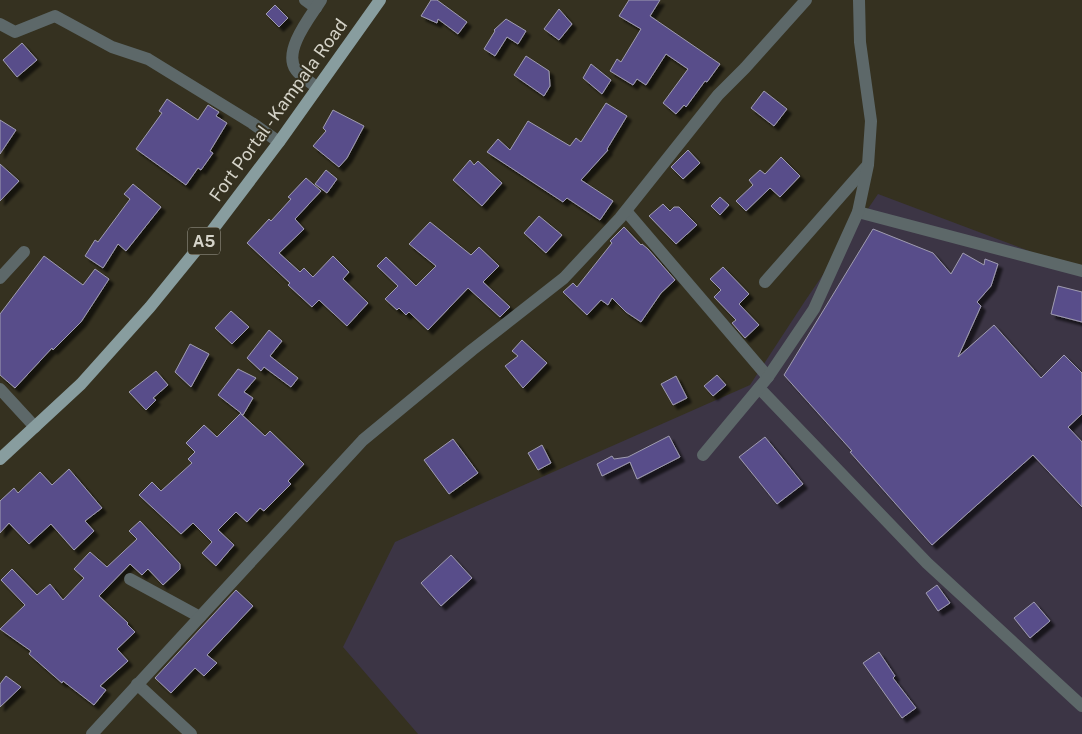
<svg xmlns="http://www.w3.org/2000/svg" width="1082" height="734" font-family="'Public Sans',sans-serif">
<defs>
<filter id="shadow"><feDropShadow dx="4.5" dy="4.5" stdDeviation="1" flood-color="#0009"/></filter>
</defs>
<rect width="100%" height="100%" fill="#353120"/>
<!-- industrial -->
<polygon fill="#3c3545" points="878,194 1082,271 1082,734 418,734 343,647 395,542 750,385 805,301"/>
<!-- building -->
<g fill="#594d8a" stroke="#a09db1" filter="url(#shadow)">
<polygon points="431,0 437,0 467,22 458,34 438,19 437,23 421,16"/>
<polygon points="629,0 660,0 650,16 720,64 707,82 705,81 686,107 684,105 676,114 663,103 688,69 666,54 646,85 637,79 633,85 610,71 617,59 621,62 641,29 619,16"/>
<polygon points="275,5 288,18 279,27 266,14"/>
<polygon points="559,9 572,24 559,40 544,29"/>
<polygon points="506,19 526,31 518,44 507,37 495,56 484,49 495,31 494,30"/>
<polygon points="22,43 37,60 17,77 3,60"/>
<polygon points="526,56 549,71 550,86 544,96 514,75"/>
<polygon points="591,64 611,80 602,94 583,78"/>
<polygon points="764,91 787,109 774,126 751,108"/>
<polygon points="167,99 198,120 208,105 219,112 216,116 227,123 210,151 213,153 201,170 198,168 186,185 136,149 162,113 159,111"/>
<polygon points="606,103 627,116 607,149 608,150 581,180 613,201 600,220 567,198 563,202 487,152 498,139 510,150 528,121 570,146 576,138 581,142"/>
<polygon points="333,110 364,126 347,158 339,167 313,146 326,131 323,128"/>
<polygon points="0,120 16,130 0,154"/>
<polygon points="688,150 700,163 683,179 671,167"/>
<polygon points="781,157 800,176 780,197 770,188 746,211 736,201 753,185 749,180 760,170 765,174"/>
<polygon points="470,160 474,165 478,161 502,183 482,206 453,180"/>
<polygon points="0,164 19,181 0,201"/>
<polygon points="326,170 337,179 327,193 315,184"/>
<polygon points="306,178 321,191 295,219 304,229 279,253 300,272 304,268 313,277 333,256 349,272 343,279 368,303 347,326 319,300 312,307 288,285 290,283 247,243 269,219 271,221 291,199 288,197"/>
<polygon points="133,184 161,207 126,251 118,244 103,268 85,256 95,240 98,242 130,199 124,194"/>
<polygon points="720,197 729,205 720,215 711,206"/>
<polygon points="663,204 670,211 674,207 679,207 697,225 676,244 649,216"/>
<polygon points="539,216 562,235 546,253 524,233"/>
<polygon points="430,222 471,255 479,247 499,266 483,282 510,307 500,317 468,288 428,330 409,312 406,315 399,308 397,310 385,299 398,286 377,266 386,257 416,286 436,266 409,244"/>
<polygon points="624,227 641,245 642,244 648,249 675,280 661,293 641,322 626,312 612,298 608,305 601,300 587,315 563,292 573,283 577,287 612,243 610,241"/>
<polygon points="873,229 933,253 951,274 963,253 984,265 985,259 998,264 991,286 977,302 981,306 958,357 994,325 1041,378 1064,355 1082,373 1082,414 1068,427 1082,442 1082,507 1033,455 932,545 850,452 852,451 784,375"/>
<polygon points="44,256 83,285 95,269 109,279 81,322 53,350 52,348 15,388 0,375 0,314"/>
<polygon points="723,267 749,294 739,304 759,325 745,338 732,323 736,320 714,297 721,290 710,279"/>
<polygon points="1058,286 1082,292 1082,322 1051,314"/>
<polygon points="231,311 249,327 232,344 215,328"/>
<polygon points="269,330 282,341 270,356 298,378 291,387 264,367 261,371 247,358"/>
<polygon points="522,340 547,363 523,388 505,366 518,356 512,351"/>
<polygon points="190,344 209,354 191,387 175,372"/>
<polygon points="238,369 256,378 244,392 253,398 243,415 241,414 265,436 270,431 304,464 288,481 291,484 264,511 260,508 247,522 236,512 218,530 234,545 216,566 202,553 212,542 193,523 181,534 139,495 152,482 161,491 192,463 188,459 195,452 186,443 204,425 217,437 241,413 218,395"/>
<polygon points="156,371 168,385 153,398 156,400 146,410 129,392"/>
<polygon points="717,375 726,385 713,396 704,386"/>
<polygon points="676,376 687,398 673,405 661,384"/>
<polygon points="669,436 680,457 637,479 630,462 602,476 597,464 612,456 614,459 628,457"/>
<polygon points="765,437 803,484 777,504 739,457"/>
<polygon points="453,439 478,473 449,494 424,460"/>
<polygon points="542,445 551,463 538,470 528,453"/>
<polygon points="69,469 102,508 85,521 94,531 74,550 51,524 29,544 9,523 0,533 0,501 14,488 18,493 40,472 52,485"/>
<polygon points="140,521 180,564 180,569 163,585 148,569 142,575 130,564 99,596 128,623 127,624 135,632 117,649 128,661 100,686 106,690 94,705 63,681 62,683 29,654 31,651 0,629 25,605 1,580 12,569 37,595 50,584 63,600 84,578 74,569 90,552 107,567 137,539 129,531"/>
<polygon points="451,555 472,578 441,606 421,583"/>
<polygon points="937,585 950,603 938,611 926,593"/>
<polygon points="236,590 253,606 207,655 217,663 204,676 195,668 171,693 155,678"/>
<polygon points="1034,602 1050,621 1030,638 1014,618"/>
<polygon points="879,652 895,676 893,678 916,708 902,718 863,663"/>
<polygon points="6,676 21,687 0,707 0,684"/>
</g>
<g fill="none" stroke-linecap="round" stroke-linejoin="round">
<!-- minor -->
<g stroke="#5d6869" stroke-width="12">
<polyline points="305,0 316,8"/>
<polyline points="0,24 15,32 55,16 112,47 148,59 252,123 279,142"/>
<path d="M317 88C311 82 301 77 296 70 282 51 311 16 321 0"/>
<polyline points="626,211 768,377"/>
<polyline points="858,212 1082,271"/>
<polyline points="0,278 24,252"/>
<polyline points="765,282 867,166"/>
<polyline points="759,388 927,563 1082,706"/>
<polyline points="0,389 35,427"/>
<polyline points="703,455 768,377 814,309 858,212 868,165 871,121 860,42 859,0"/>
<polyline points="130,579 200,617"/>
<polyline points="137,684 191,734"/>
<polyline points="92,734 363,440 472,350 564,278 620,218 718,95 745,68 806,0"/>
</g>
<!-- major -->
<polyline stroke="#889d9f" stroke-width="12" points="0,459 81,384 150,307 211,232 279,142 380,0"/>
</g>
<g text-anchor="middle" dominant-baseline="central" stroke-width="4" stroke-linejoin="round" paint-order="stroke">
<!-- shield labels -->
<rect fill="#353120" stroke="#a5a296" stroke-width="1" x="188" y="227.5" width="32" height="27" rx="4"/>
<g font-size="16" font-weight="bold" fill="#d5d3c8">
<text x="204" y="241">A5</text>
</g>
<!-- street labels -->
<g font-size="18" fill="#d5d3c8" stroke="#353120">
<text transform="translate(278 110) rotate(-54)">Fort Portal - Kampala Road</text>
</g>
</g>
</svg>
